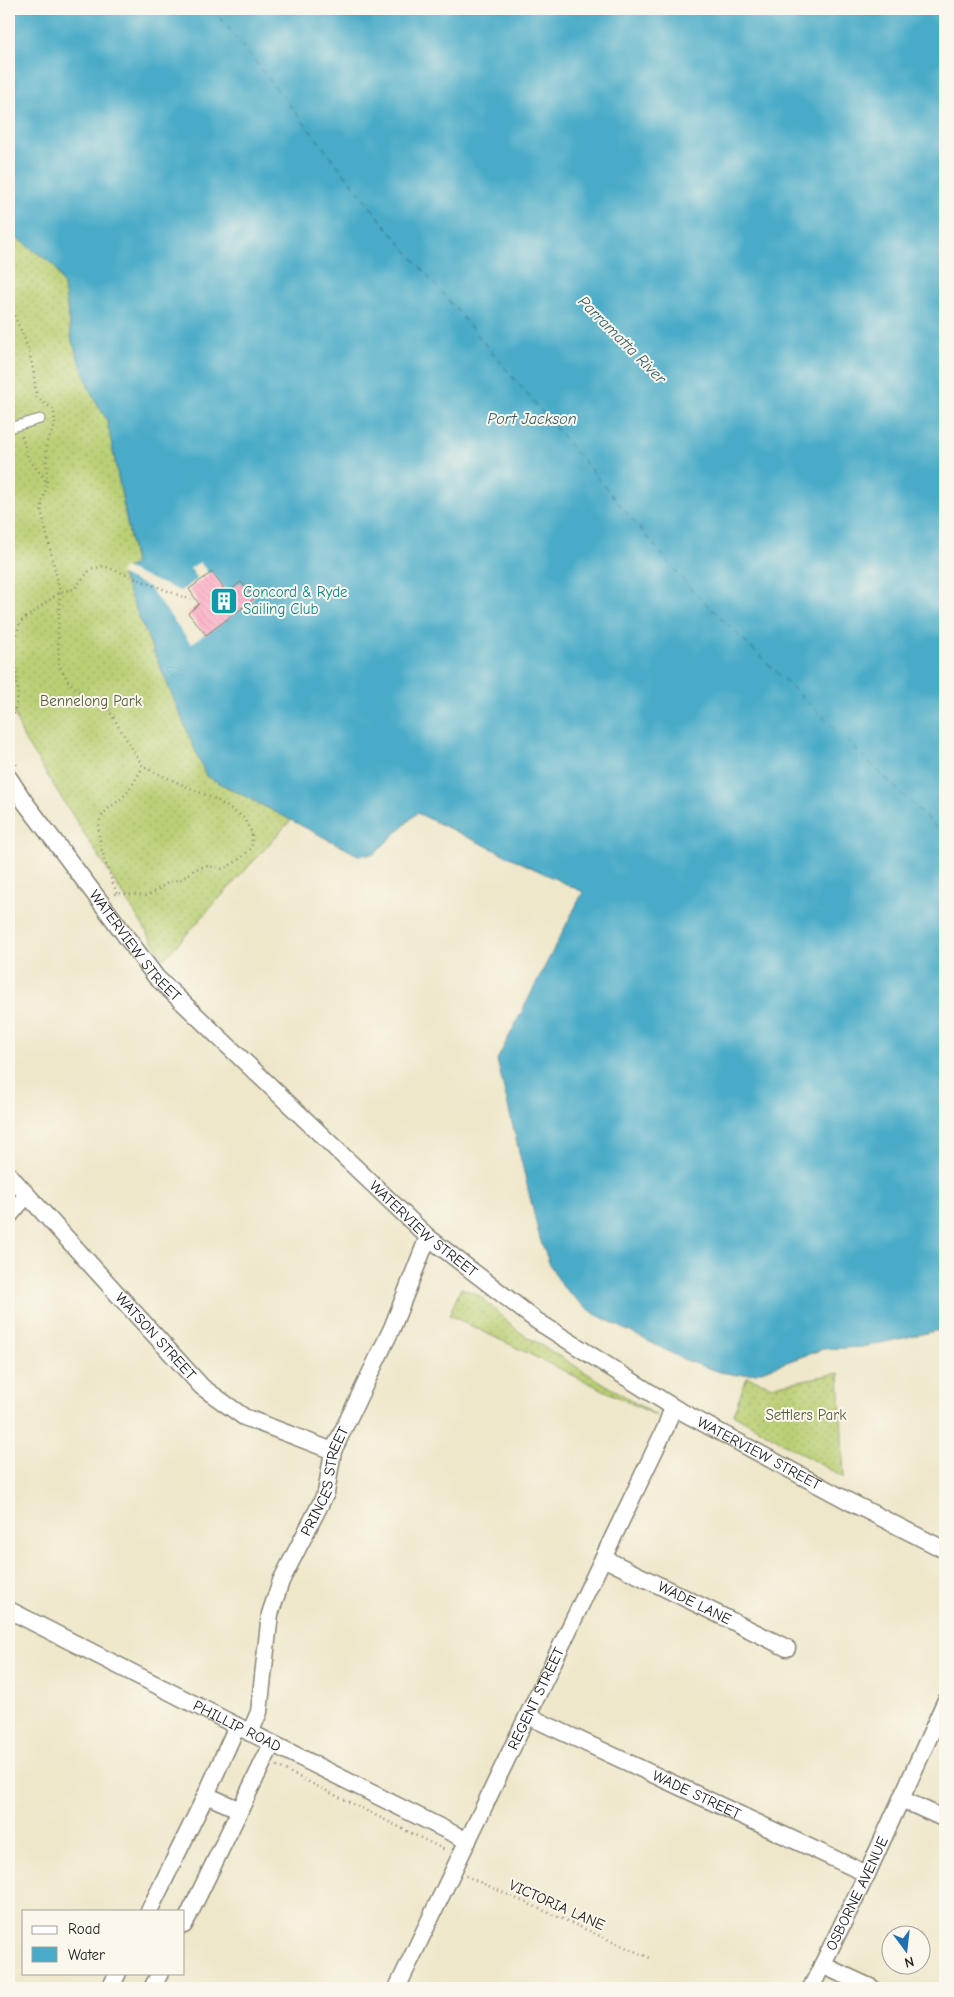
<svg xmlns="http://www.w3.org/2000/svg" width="954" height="1997" font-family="'Comic Neue',sans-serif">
<defs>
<pattern id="grass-dots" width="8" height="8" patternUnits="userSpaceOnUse" patternTransform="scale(1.25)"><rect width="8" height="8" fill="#bacf74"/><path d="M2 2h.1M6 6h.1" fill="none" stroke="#9fb164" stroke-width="1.8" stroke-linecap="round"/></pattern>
<pattern id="building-back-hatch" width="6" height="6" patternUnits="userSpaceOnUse" patternTransform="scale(1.25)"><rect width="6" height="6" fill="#fea6c3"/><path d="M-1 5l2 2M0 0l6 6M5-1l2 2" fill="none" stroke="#d98ea7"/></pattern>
</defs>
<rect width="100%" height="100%" fill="#fbf7ec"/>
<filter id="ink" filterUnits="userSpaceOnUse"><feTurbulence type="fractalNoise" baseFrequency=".02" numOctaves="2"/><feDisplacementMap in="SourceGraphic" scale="10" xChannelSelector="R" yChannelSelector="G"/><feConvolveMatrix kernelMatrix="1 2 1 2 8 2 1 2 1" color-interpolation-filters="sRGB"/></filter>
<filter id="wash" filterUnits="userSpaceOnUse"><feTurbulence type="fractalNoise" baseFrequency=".0096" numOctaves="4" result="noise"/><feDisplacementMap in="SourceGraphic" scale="20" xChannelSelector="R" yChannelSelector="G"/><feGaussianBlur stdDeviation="1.12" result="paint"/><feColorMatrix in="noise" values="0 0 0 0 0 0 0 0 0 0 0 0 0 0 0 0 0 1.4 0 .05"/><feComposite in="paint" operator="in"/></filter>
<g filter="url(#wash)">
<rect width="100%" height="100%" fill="#eee7ca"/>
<!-- grass -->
<g fill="url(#grass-dots)" stroke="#6b7648">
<polygon points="9,232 55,266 64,286 72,341 92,393 107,420 135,564 206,776 291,820 164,959 24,739 9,700"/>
<polygon points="461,1288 479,1295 518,1331 657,1416 449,1315"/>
<polygon points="839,1373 844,1478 733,1414 747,1377 773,1386"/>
</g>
<!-- water -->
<polygon fill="#49abc8" stroke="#326472" points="9,9 945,9 945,1329 862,1347 823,1349 756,1373 737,1375 720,1372 685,1360 595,1314 578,1301 563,1287 550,1265 540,1239 497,1060 583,892 417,813 374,854 358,855 206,776 121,574 135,563 107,420 91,393 72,341 64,286 55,266 9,232"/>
<!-- pier -->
<polygon fill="#eee7ca" points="200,562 209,574 212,572 227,592 241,582 254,599 191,644 149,587 119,574 124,568 180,591 198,579 190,568"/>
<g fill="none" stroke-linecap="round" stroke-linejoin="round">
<!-- ferry -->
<polyline stroke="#305c69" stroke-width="1" stroke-dasharray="6 5" stroke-linecap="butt" points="213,9 390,231 690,588 945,836"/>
</g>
<g id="blocks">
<!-- building -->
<polygon fill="url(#building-back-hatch)" points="212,572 227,593 241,582 254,599 206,635 188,613 199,604 189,589"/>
</g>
</g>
<g filter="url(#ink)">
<use href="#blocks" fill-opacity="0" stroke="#858273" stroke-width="1"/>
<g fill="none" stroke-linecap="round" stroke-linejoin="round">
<!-- lane casing -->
<g stroke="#858273" stroke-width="11">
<polyline id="lane" points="9,428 40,419"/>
</g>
<!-- street casing -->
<g stroke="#858273" stroke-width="19">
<g id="street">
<path id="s1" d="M9 778 24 801 102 904 156 977 428 1237 537 1321 673 1407 852 1503 945 1550"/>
<path id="s2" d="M9 1175 202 1387 244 1417 333 1451"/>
<polyline points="9,1216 26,1196"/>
<path id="s3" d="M603 1558 787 1648"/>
<path id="s4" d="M9 1610 237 1726 468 1841"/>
<path id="s5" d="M528 1716 867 1874"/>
<path id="s6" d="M250 1733 259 1712 270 1614 281 1581 326 1493 333 1451 392 1328 428 1237"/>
<polyline points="206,1795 240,1810"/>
<polyline points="901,1799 945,1819"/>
<polyline points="149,1911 206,1795 237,1726"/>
<polyline points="184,1925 272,1744"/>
<polyline points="822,1965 872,1988"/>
<polyline points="110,1988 118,1973"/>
<polyline points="152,1988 160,1973"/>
<path id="s7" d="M397 1988 665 1429 673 1407"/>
<path id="s8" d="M811 1988 867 1874 945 1702"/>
</g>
</g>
<!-- path -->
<g stroke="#858273" stroke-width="2.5" stroke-dasharray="1 4" stroke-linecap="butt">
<path d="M9 307C27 338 34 362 36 397L54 410 55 426 46 444 47 482 41 509 60 592 58 633 59 665 68 681 81 693 107 707 143 767 217 800 243 817 252 833V848L236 862 223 869 208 866 195 869 182 879 169 882 147 896 117 893 114 895"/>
<polyline points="9,401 15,415"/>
<polyline points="22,436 28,458 46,481"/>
<polyline points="9,716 14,713 18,693 14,644 20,622 60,592 74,589 91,569 104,566 191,600"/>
<path d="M9 725C14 739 10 752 17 766"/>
<path d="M117 893C110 876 93 835 101 818 106 808 116 804 123 797 131 788 137 777 143 767"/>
<polyline points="277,1766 447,1851"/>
<polyline points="466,1876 652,1959"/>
</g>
<!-- lane -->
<use href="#lane" stroke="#fff" stroke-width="9"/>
<!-- street -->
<use href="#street" stroke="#fff" stroke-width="16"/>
</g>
</g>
<!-- icons -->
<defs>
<g id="building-square" transform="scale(1.4375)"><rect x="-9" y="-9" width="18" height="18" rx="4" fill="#0f9aa8" stroke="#fbf7ec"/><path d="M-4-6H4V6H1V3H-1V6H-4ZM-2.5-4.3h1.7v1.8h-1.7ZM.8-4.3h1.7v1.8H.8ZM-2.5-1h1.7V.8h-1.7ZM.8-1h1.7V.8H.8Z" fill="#fff"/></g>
</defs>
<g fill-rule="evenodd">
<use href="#building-square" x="224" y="601"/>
</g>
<g text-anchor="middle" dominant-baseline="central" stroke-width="4" stroke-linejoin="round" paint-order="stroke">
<!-- culture labels -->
<g font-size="15" fill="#0d838f" stroke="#fbf7ec" text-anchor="start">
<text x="243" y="592">Concord &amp; Ryde<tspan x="243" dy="17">Sailing Club</tspan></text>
</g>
<!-- park labels -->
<g font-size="15" fill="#535b3b" stroke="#fbf7ec">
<text x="91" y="701">Bennelong Park</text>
<text x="806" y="1415">Settlers Park</text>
</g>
<!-- street labels -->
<g font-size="15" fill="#1c1c1c" stroke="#fbf7ec">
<text stroke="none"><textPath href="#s1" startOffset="210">WATERVIEW STREET</textPath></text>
<text stroke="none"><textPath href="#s1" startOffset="615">WATERVIEW STREET</textPath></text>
<text stroke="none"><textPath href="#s2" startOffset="218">WATSON STREET</textPath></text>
<text stroke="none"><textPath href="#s1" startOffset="1020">WATERVIEW STREET</textPath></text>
<text stroke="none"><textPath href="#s6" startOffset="266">PRINCES STREET</textPath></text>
<text stroke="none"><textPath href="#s3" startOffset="102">WADE LANE</textPath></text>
<text stroke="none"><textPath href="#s7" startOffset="321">REGENT STREET</textPath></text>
<text stroke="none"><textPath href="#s4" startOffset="256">PHILLIP ROAD</textPath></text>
<text stroke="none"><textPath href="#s5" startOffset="186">WADE STREET</textPath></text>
<text stroke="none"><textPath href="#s8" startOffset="105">OSBORNE AVENUE</textPath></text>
<text transform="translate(557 1905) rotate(24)">VICTORIA LANE</text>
</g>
<!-- water labels -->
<g font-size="16" font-style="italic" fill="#305c69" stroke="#fbf7ec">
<text transform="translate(622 340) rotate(45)">Parramatta River</text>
<text x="532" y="419">Port Jackson</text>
</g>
</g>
<!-- margin -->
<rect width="954" height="1997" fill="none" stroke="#fbf7ec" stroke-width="30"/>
<!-- legend -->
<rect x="22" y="1910" width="162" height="65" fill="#fbf7ec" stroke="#a29f99"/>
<rect x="32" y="1926" width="25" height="8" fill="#ffffff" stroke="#a29f99"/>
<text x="68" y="1934" font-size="15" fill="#1c1c1c">Road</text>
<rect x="32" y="1947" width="25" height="15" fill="#49abc8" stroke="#a29f99"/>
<text x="68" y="1960" font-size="15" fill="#1c1c1c">Water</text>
<!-- north arrow -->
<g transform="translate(906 1950) rotate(165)"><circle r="24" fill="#fbf7ec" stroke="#a29f99"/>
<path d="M0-4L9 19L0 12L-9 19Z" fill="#1f6fb2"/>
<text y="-8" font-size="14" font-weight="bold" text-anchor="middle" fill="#1c1c1c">N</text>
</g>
</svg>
